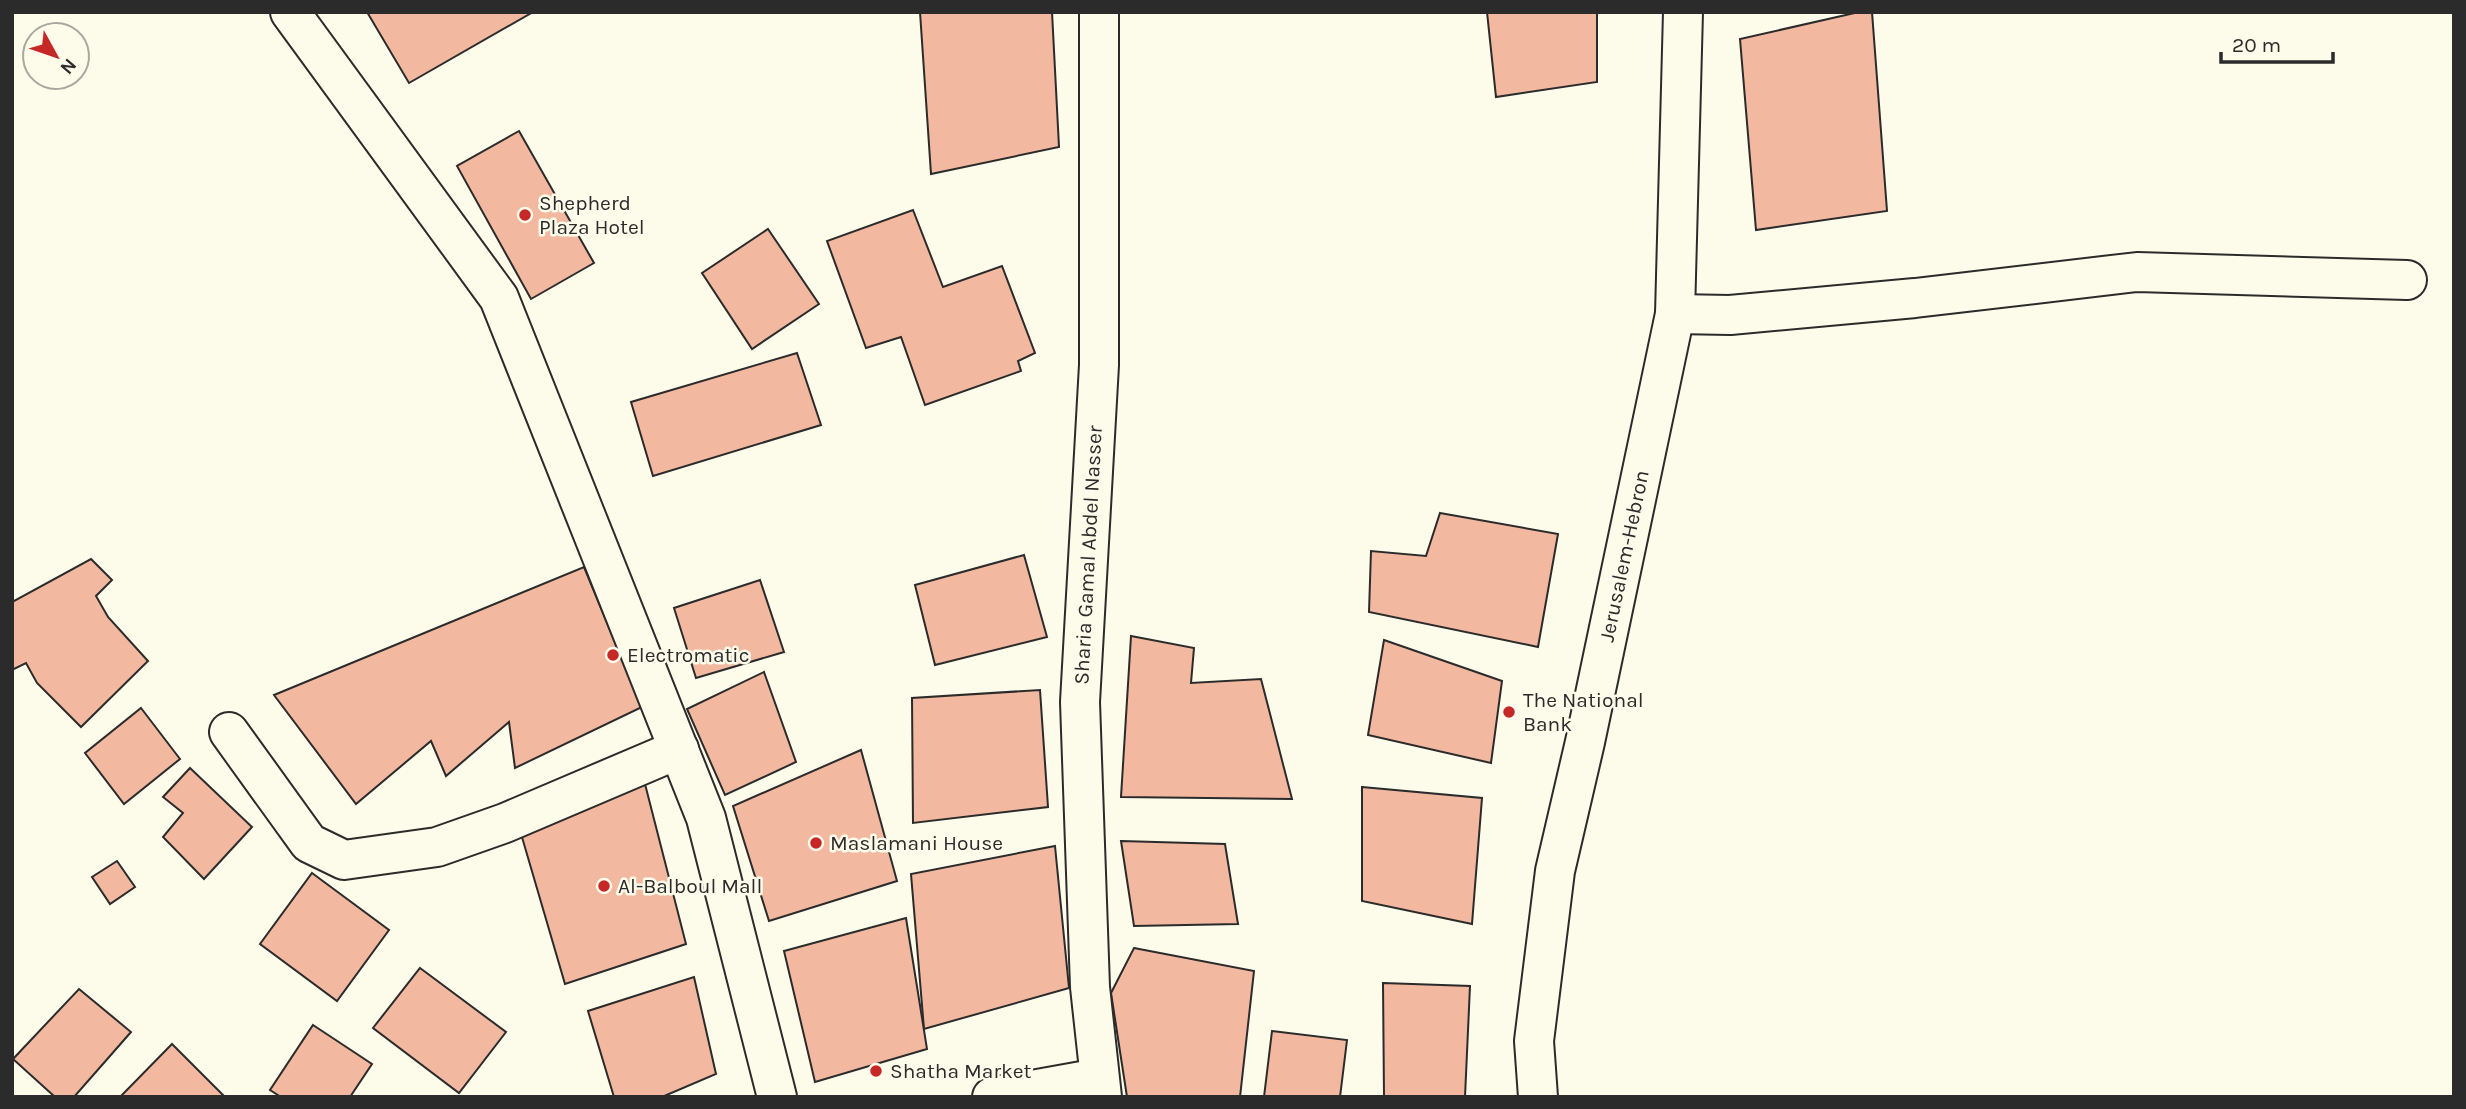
<svg xmlns="http://www.w3.org/2000/svg" width="2466" height="1109" font-family="Karla,sans-serif">
<rect width="100%" height="100%" fill="#fdfbea"/>
<!-- building -->
<g fill="#f2b8a0" stroke="#2b2b2b" stroke-width="2">
<polygon points="367,12 533,12 409,83"/>
<polygon points="920,12 1052,12 1059,147 931,174"/>
<polygon points="1487,12 1597,12 1597,82 1496,97"/>
<polygon points="1859,12 1872,12 1887,211 1756,230 1740,39"/>
<polygon points="519,131 594,263 531,299 457,166"/>
<polygon points="913,210 943,287 1002,266 1035,353 1018,361 1021,371 925,405 901,337 866,348 827,241"/>
<polygon points="768,229 819,304 752,349 702,273"/>
<polygon points="797,353 821,425 653,476 631,402"/>
<polygon points="1440,513 1558,534 1538,647 1369,612 1371,551 1426,556"/>
<polygon points="1024,555 1047,637 935,665 915,585"/>
<polygon points="91,559 112,580 96,596 108,617 148,661 81,727 37,683 26,663 12,670 12,602"/>
<polygon points="584,567 642,707 515,768 509,722 446,776 431,741 356,804 274,695"/>
<polygon points="760,580 784,652 696,678 674,608"/>
<polygon points="1131,636 1194,648 1191,683 1261,679 1292,799 1121,797"/>
<polygon points="1384,640 1502,681 1491,763 1368,735"/>
<polygon points="764,672 796,762 725,795 687,709"/>
<polygon points="1040,690 1048,807 913,823 912,698"/>
<polygon points="141,708 180,759 124,804 85,753"/>
<polygon points="861,750 897,881 769,921 733,806"/>
<polygon points="190,768 252,827 204,879 163,837 183,813 163,797"/>
<polygon points="645,784 686,944 565,984 519,827"/>
<polygon points="1362,787 1482,798 1472,924 1362,901"/>
<polygon points="1121,841 1225,844 1238,924 1134,926"/>
<polygon points="1055,846 1069,988 924,1029 911,874"/>
<polygon points="117,861 135,887 110,904 92,877"/>
<polygon points="312,873 389,930 337,1001 260,944"/>
<polygon points="906,918 927,1049 815,1082 784,951"/>
<polygon points="1134,948 1254,971 1240,1097 1127,1097 1111,993"/>
<polygon points="420,968 506,1032 459,1093 373,1028"/>
<polygon points="694,977 716,1074 662,1097 614,1097 588,1011"/>
<polygon points="1383,983 1470,986 1465,1097 1384,1097"/>
<polygon points="79,989 131,1032 74,1097 55,1097 13,1059"/>
<polygon points="313,1025 372,1064 350,1097 281,1097 270,1090"/>
<polygon points="1272,1031 1347,1040 1340,1097 1264,1097"/>
<polygon points="172,1044 225,1097 120,1097"/>
</g>
<g fill="none" stroke-linecap="round" stroke-linejoin="round">
<!-- minor casing -->
<g stroke="#2b2b2b" stroke-width="42">
<g id="minor">
<polyline points="290,12 499,298 706,818 777,1097"/>
<polyline points="1099,12 1099,365 1080,702 1090,987 1102,1097"/>
<polyline points="1675,314 1730,315 1915,298 2137,272 2407,280"/>
<polyline points="229,732 309,843 344,860 437,847 505,823 679,749"/>
<polyline points="992,1097 1099,1078"/>
</g>
</g>
<!-- major casing -->
<g stroke="#2b2b2b" stroke-width="42">
<g id="major">
<path id="s1" d="M1538 1097 1534 1041 1555 871 1585 742 1675 314 1683 12"/>
</g>
</g>
<!-- minor -->
<use href="#minor" stroke="#fdfbea" stroke-width="38"/>
<!-- major -->
<use href="#major" stroke="#fdfbea" stroke-width="38"/>
</g>
<!-- markers -->
<g fill="#c62828" stroke="#fdfbea" stroke-width="2.5">
<circle cx="525" cy="215" r="7"/>
<circle cx="613" cy="655" r="7"/>
<circle cx="1509" cy="712" r="7"/>
<circle cx="816" cy="843" r="7"/>
<circle cx="604" cy="886" r="7"/>
<circle cx="876" cy="1071" r="7"/>
</g>
<g text-anchor="middle" dominant-baseline="central" stroke-width="5" stroke-linejoin="round" paint-order="stroke">
<!-- poi labels -->
<g font-size="21" fill="#2b2b2b" stroke="#fdfbea" text-anchor="start">
<text x="539" y="203">Shepherd<tspan x="539" dy="24">Plaza Hotel</tspan></text>
<text x="627" y="655">Electromatic</text>
<text x="1523" y="700">The National<tspan x="1523" dy="24">Bank</tspan></text>
<text x="830" y="843">Maslamani House</text>
<text x="618" y="886">Al-Balboul Mall</text>
<text x="890" y="1071">Shatha Market</text>
</g>
<!-- street labels -->
<g font-size="21" fill="#2b2b2b" stroke="#fdfbea">
<text transform="translate(1088 555) rotate(-87)">Sharia Gamal Abdel Nasser</text>
<text stroke="none"><textPath href="#s1" startOffset="550">Jerusalem-Hebron</textPath></text>
</g>
</g>
<!-- border -->
<rect width="2466" height="1109" fill="none" stroke="#2b2b2b" stroke-width="28"/>
<!-- north arrow -->
<g transform="translate(56 56) rotate(130)"><circle r="33" fill="#fdfbea" stroke="#a9a89e" stroke-width="2"/>
<path d="M0-5L12 26L0 18L-12 26Z" fill="#c62828"/>
<text y="-10" font-size="19" font-weight="bold" text-anchor="middle" fill="#2b2b2b">N</text>
</g>
<!-- scale -->
<path d="M2221 52v10h112v-10" fill="none" stroke="#2b2b2b" stroke-width="3.5"/>
<text x="2232" y="52" font-size="21" fill="#2b2b2b" stroke="#fdfbea" stroke-width="5" paint-order="stroke">20 m</text>
</svg>
